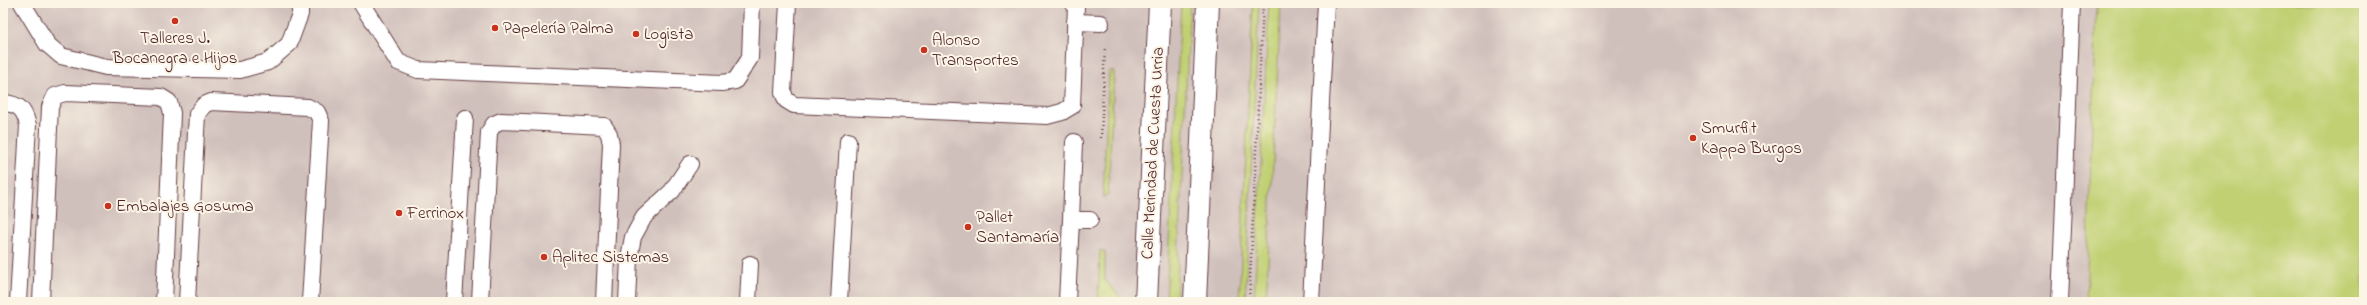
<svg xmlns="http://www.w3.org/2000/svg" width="2367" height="305" font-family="'Indie Flower',sans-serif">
<rect width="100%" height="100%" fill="#fcf5e5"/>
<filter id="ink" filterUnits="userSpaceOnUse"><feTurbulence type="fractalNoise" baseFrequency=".025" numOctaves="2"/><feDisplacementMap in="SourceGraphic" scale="8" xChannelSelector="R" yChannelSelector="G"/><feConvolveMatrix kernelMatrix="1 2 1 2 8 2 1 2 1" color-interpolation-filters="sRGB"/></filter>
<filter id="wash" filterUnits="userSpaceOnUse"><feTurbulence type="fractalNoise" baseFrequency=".012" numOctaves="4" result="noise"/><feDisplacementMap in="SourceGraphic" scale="16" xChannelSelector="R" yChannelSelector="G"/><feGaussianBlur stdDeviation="0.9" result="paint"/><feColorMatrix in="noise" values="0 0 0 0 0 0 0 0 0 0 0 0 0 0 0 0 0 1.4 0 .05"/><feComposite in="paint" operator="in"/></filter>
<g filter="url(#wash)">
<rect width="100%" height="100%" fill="#eee7c8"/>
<!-- industrial -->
<polygon fill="#d0c0bc" points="3,3 2098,3 2085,302 3,302"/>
<!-- green -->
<g fill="#c0d072" stroke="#85784e">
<polygon points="1181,3 1190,3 1176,302 1166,302"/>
<polygon points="1253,3 1259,3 1245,302 1239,302"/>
<polygon points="1269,3 1281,3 1266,302 1254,302"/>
<polygon points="2096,3 2364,3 2364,302 2086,302"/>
<polygon points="1109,71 1113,71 1114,74 1108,195 1103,197"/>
<polygon points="1100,250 1105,252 1105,280 1125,302 1098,302"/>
</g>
</g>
<g filter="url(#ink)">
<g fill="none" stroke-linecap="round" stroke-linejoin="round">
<!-- service casing -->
<g stroke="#633d43" stroke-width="18">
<g id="service">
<polyline points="22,3 47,44 61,56 106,67 240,70 268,62 289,44 300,14 300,3"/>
<polyline points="361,3 398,62 418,70 722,83 735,81 750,58 752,3"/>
<polyline points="788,3 783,92 786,100 794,105 1047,116 1062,112 1072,106 1076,6 1073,3"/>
<polyline points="1075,22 1101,23"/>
<path d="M3 103C19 104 24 109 28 125L18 302"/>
<polyline points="1071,220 1074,142"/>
<polyline points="41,302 50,107 55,96 65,93 161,97 169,102 172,113 164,302"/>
<polyline points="187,302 197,114 204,105 211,102 308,107 317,112 321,121 310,302"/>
<polyline points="454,302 465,118"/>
<polyline points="480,302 489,132 494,124 501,121 604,126 609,134 611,144 604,302"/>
<polyline points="627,302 629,258 633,237 644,217 672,191 690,164"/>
<polyline points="748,302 750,264"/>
<polyline points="839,302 848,141"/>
<polyline points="1067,302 1071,220 1090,220"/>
<polyline points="1311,302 1326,3"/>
<polyline points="2060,302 2072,3"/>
</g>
</g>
<!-- minor casing -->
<g stroke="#633d43" stroke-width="24">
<g id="minor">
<polyline points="1146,302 1160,3"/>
<polyline points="1195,302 1208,3"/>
</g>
</g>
<!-- path -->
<g stroke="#633d43" stroke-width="2.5" stroke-dasharray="1 3" stroke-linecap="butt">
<polyline points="1101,138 1105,47"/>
<polyline points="1249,302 1263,3"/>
</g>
<!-- service -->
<use href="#service" stroke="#fff" stroke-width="16"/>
<!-- minor -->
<use href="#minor" stroke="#fff" stroke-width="22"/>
</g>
</g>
<!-- markers -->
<g fill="#c8321e" stroke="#fcf5e5" stroke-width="1.5">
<circle cx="175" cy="21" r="4"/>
<circle cx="495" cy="28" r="4"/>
<circle cx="636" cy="34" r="4"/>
<circle cx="924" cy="50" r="4"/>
<circle cx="1693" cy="138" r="4"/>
<circle cx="108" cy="206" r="4"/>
<circle cx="399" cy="213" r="4"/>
<circle cx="968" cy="227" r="4"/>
<circle cx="544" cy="257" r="4"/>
</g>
<g text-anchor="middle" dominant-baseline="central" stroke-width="4" stroke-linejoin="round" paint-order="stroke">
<!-- poi labels -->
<g font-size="17" fill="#4a1f2b" stroke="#fcf5e5" text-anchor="start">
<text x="503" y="28">Papelería Palma</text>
<text x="644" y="34">Logista</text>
<text x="175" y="38" text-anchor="middle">Talleres J.<tspan x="175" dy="20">Bocanegra e Hijos</tspan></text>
<text x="932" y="40">Alonso<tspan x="932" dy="20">Transportes</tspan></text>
<text x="1701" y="128">Smurfit<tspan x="1701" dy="20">Kappa Burgos</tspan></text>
<text x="116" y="206">Embalajes Gosuma</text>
<text x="407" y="213">Ferrinox</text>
<text x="976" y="217">Pallet<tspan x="976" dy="20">Santamaría</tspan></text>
<text x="552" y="257">Aplitec Sistemas</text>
</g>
<!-- street labels -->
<g font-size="17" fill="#4a1f2b" stroke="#fcf5e5">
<text transform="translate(1153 153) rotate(-87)">Calle Merindad de Cuesta Urria</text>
</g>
</g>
<!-- margin -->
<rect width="2367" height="305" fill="none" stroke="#fcf5e5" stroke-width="16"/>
</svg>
